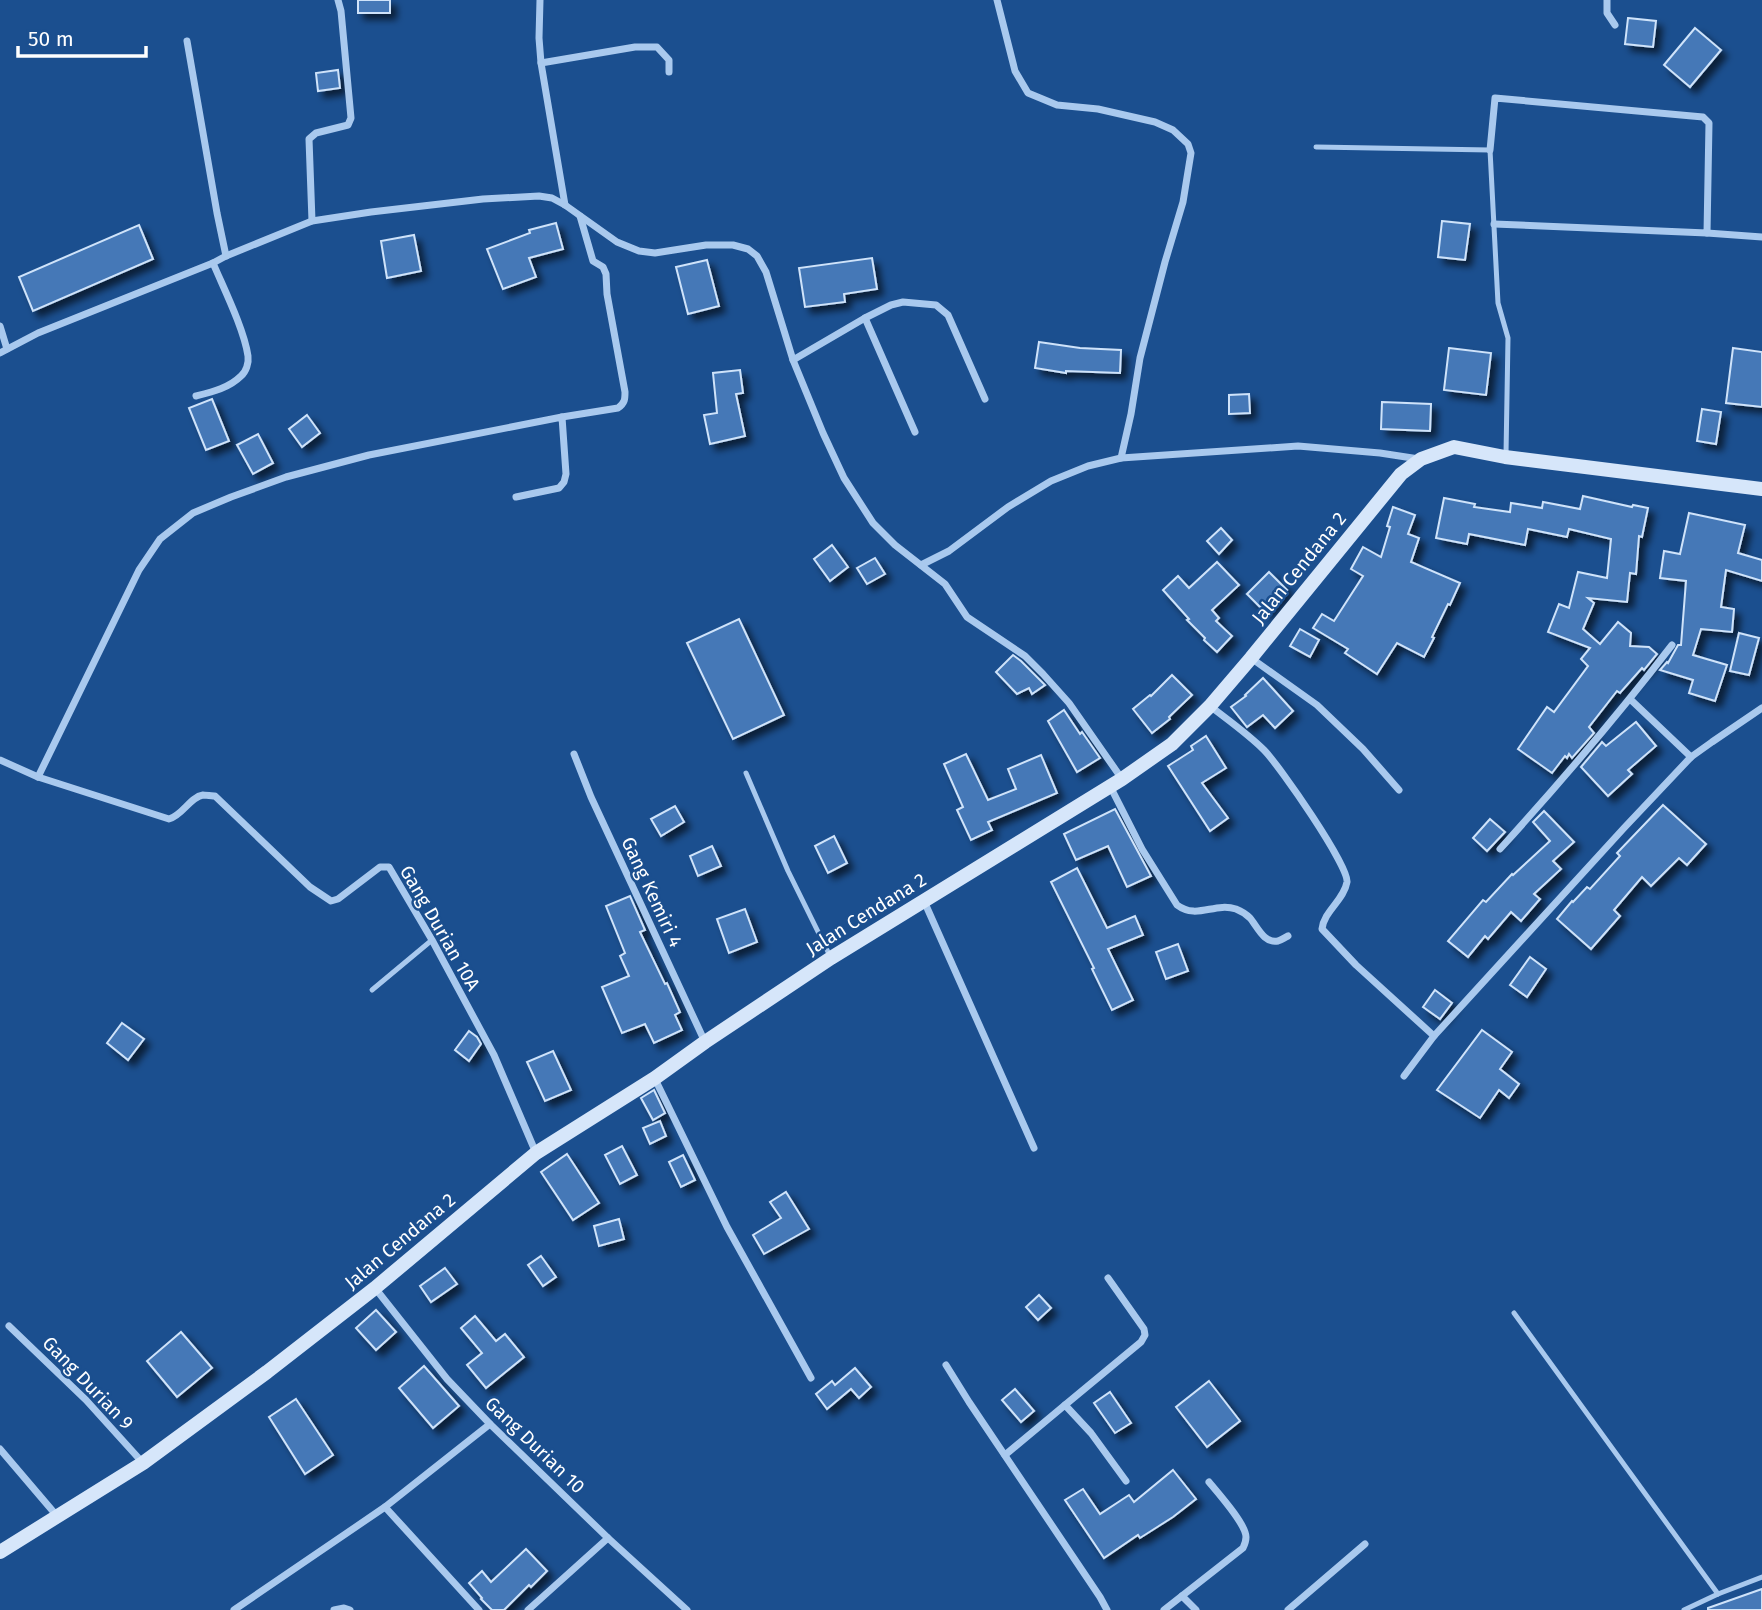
<svg xmlns="http://www.w3.org/2000/svg" width="1762" height="1610" font-family="'Fira Sans',sans-serif">
<defs>
<filter id="shadow"><feDropShadow dx="6" dy="6" stdDeviation="3.5" flood-color="#0009"/></filter>
</defs>
<rect width="100%" height="100%" fill="#1b4f8f"/>
<!-- building -->
<g fill="#4478b7" stroke="#cfe3fa" stroke-width="2" filter="url(#shadow)">
<rect x="358" y="0" width="32" height="13"/>
<polygon points="1628,18 1656,21 1653,47 1625,44"/>
<polygon points="1695,28 1721,50 1690,87 1664,65"/>
<polygon points="338,70 340,88 318,91 316,73"/>
<polygon points="1442,221 1470,224 1465,260 1438,257"/>
<polygon points="556,223 563,249 529,258 536,277 503,289 487,249 530,233 529,230"/>
<polygon points="139,225 153,259 33,311 19,277"/>
<polygon points="414,235 421,271 387,278 381,241"/>
<polygon points="872,258 877,289 844,294 845,302 805,307 799,268"/>
<polygon points="707,260 719,306 688,314 676,267"/>
<polygon points="1039,342 1080,348 1121,350 1120,373 1066,371 1066,373 1035,368"/>
<polygon points="1449,348 1491,353 1486,395 1444,390"/>
<polygon points="1733,348 1762,352 1762,407 1726,403"/>
<polygon points="740,370 743,393 736,394 745,436 710,444 704,415 717,413 713,373"/>
<polygon points="1249,394 1250,413 1229,414 1229,395"/>
<polygon points="212,399 229,441 206,450 189,408"/>
<polygon points="1382,402 1431,404 1430,431 1381,429"/>
<polygon points="1702,409 1721,412 1716,444 1697,441"/>
<polygon points="307,415 320,433 302,447 289,429"/>
<polygon points="258,434 273,463 253,474 237,445"/>
<polygon points="1583,496 1632,507 1633,505 1648,508 1642,537 1639,536 1636,574 1630,573 1627,602 1588,598 1594,603 1583,629 1600,644 1618,622 1631,633 1630,646 1649,647 1657,654 1644,670 1642,668 1620,693 1617,691 1589,727 1594,733 1572,758 1569,754 1567,758 1565,756 1552,773 1518,749 1547,707 1554,712 1588,666 1581,659 1590,648 1548,632 1559,604 1569,608 1578,572 1607,578 1611,539 1569,529 1567,537 1528,529 1525,545 1469,534 1467,544 1436,538 1444,498 1475,504 1474,507 1510,512 1511,503 1542,508 1543,502 1580,509"/>
<polygon points="1393,507 1415,515 1408,534 1419,538 1411,562 1460,583 1450,605 1448,604 1432,637 1434,638 1424,657 1397,643 1377,674 1345,653 1348,649 1313,628 1322,614 1334,621 1363,576 1351,569 1363,547 1381,557 1390,527 1387,526"/>
<polygon points="1689,513 1745,525 1738,553 1762,560 1762,581 1726,570 1721,607 1734,609 1732,632 1701,629 1693,655 1727,665 1715,701 1689,693 1693,680 1660,670 1667,662 1668,663 1678,645 1681,645 1686,581 1660,578 1664,551 1680,554"/>
<polygon points="1221,528 1232,540 1219,554 1207,541"/>
<polygon points="832,545 848,567 830,581 814,559"/>
<polygon points="875,558 885,574 867,584 857,568"/>
<polygon points="1217,562 1239,585 1212,610 1219,618 1216,621 1232,636 1217,652 1204,640 1205,638 1187,620 1189,619 1163,590 1178,576 1189,588"/>
<polygon points="1269,572 1287,590 1265,612 1247,594"/>
<polygon points="739,619 784,715 733,739 687,643"/>
<polygon points="1300,629 1319,640 1310,657 1290,646"/>
<polygon points="1739,633 1759,638 1749,675 1730,671"/>
<polygon points="1013,655 1021,661 1045,685 1032,694 1029,688 1017,694 996,672"/>
<polygon points="1172,675 1192,695 1169,717 1170,719 1152,733 1133,709 1150,695 1151,696"/>
<polygon points="1263,678 1293,711 1275,728 1263,715 1247,727 1231,707 1246,696 1245,695"/>
<polygon points="1064,710 1080,734 1082,732 1100,758 1077,772 1048,721"/>
<polygon points="1636,722 1656,746 1628,770 1632,774 1608,796 1581,767 1602,742 1606,746"/>
<polygon points="1206,736 1226,768 1202,783 1228,818 1210,831 1168,766 1193,750 1191,746"/>
<polygon points="966,754 988,800 1016,789 1008,769 1041,755 1057,793 988,822 992,830 971,840 957,810 963,807 944,764"/>
<polygon points="1663,805 1706,844 1687,865 1679,858 1651,886 1642,877 1614,910 1620,916 1591,949 1557,919 1572,901 1573,902 1587,887 1590,889 1620,856 1617,853"/>
<polygon points="675,806 684,822 661,836 651,819"/>
<polygon points="1115,809 1151,876 1127,887 1108,846 1076,860 1064,834"/>
<polygon points="1544,811 1574,842 1553,861 1561,869 1534,894 1540,899 1521,921 1511,912 1488,939 1485,936 1468,957 1448,941 1483,900 1486,902 1512,874 1513,875 1550,841 1533,822"/>
<polygon points="1490,819 1505,832 1487,851 1473,838"/>
<polygon points="834,836 847,863 828,873 815,846"/>
<polygon points="712,846 721,866 698,876 690,856"/>
<polygon points="1077,868 1107,928 1135,916 1143,935 1108,949 1133,1000 1112,1010 1092,969 1094,968 1051,882"/>
<polygon points="630,896 645,930 640,932 665,984 667,983 680,1012 675,1015 682,1030 654,1043 645,1024 622,1033 602,987 629,976 620,956 625,953 606,906"/>
<polygon points="745,909 757,942 729,953 717,919"/>
<polygon points="1178,944 1188,971 1166,979 1156,952"/>
<polygon points="1530,957 1546,969 1527,997 1510,985"/>
<polygon points="1435,990 1452,1003 1440,1019 1423,1007"/>
<polygon points="122,1023 144,1039 128,1060 107,1043"/>
<polygon points="1482,1030 1512,1052 1500,1069 1519,1084 1509,1098 1499,1090 1480,1118 1437,1090"/>
<polygon points="469,1031 477,1037 481,1044 469,1061 455,1050"/>
<polygon points="553,1051 571,1090 545,1101 527,1062"/>
<polygon points="654,1090 665,1113 653,1120 641,1098"/>
<polygon points="660,1121 666,1136 650,1144 643,1128"/>
<polygon points="622,1146 637,1175 620,1184 605,1155"/>
<polygon points="567,1154 599,1203 573,1220 541,1172"/>
<polygon points="683,1155 695,1180 681,1187 669,1162"/>
<polygon points="786,1192 809,1229 764,1254 753,1235 781,1218 770,1202"/>
<polygon points="619,1219 624,1239 599,1246 594,1226"/>
<polygon points="541,1256 556,1277 543,1286 528,1265"/>
<polygon points="445,1268 457,1284 431,1302 420,1286"/>
<polygon points="1039,1295 1051,1308 1038,1320 1026,1307"/>
<polygon points="376,1310 396,1332 376,1350 356,1328"/>
<polygon points="475,1316 496,1341 505,1334 524,1357 486,1388 467,1365 482,1353 461,1328"/>
<polygon points="181,1332 212,1368 177,1397 147,1361"/>
<polygon points="424,1366 459,1406 433,1428 399,1388"/>
<polygon points="855,1368 871,1387 859,1398 851,1389 827,1409 816,1394 832,1381 835,1385"/>
<polygon points="1209,1381 1240,1421 1207,1447 1176,1407"/>
<polygon points="1015,1389 1034,1411 1021,1422 1002,1400"/>
<polygon points="1110,1392 1131,1423 1115,1433 1094,1403"/>
<polygon points="296,1399 333,1455 305,1474 269,1417"/>
<polygon points="1173,1470 1196,1499 1173,1517 1140,1538 1138,1535 1104,1558 1065,1500 1083,1489 1100,1514 1129,1495 1134,1502"/>
<polygon points="526,1549 547,1571 531,1587 529,1585 504,1610 492,1610 481,1599 482,1598 469,1583 482,1571 491,1582"/>
<polygon points="1762,1589 1762,1610 1708,1610 1708,1608"/>
</g>
<g fill="none" stroke-linecap="round" stroke-linejoin="round">
<!-- lane -->
<g stroke="#a9c9ee" stroke-width="5">
<polyline points="1316,147 1490,150 1498,303 1508,338 1506,454"/>
<polyline points="746,773 788,871 831,958"/>
<polyline points="372,990 432,940"/>
<polyline points="1514,1313 1718,1594"/>
<polyline points="1684,1610 1718,1594 1762,1577"/>
</g>
<!-- street -->
<g stroke="#a9c9ee" stroke-width="7">
<polyline points="540,0 539,38 541,63 565,205"/>
<polyline points="997,0 1015,71 1028,93 1057,105 1098,109 1155,122 1173,130 1188,144 1191,153 1183,202 1165,262 1140,358 1131,414 1121,458"/>
<polyline points="1607,0 1607,13 1615,25"/>
<polyline points="187,41 217,213 226,256"/>
<polyline points="541,63 635,47 657,47 669,60 669,72"/>
<polyline points="1490,150 1495,98 1703,117 1709,123 1707,233 1494,224"/>
<polyline points="312,221 309,139 316,133 348,125 351,118 341,11 338,0"/>
<polyline points="1707,233 1762,237"/>
<polyline points="865,318 915,432"/>
<polyline points="0,326 7,349"/>
<polyline points="0,353 38,333 213,263 226,256 312,221 371,212 483,199 539,196 552,198 565,205 617,242 639,251 655,253 706,245 733,245 748,249 757,256 766,272 793,360 823,433 844,478 873,523 895,545 945,584 967,617 1025,656 1043,674 1069,703 1122,779"/>
<polyline points="793,360 865,318 891,305 903,302 936,305 948,315 985,399"/>
<path d="M196 396C212 392 229 388 241 376 246 372 249 363 248 356 244 329 224 289 213 263"/>
<path d="M562 417 618 408C625 403 625 399 625 392L607 294 606 274 603 267 593 261 580 216"/>
<polyline points="921,565 949,551 1008,507 1051,481 1088,466 1121,458 1298,446 1380,453 1419,459"/>
<polyline points="1251,658 1317,705 1363,749 1399,790"/>
<polyline points="1630,699 1691,757"/>
<path d="M1210 706C1228 720 1248 734 1264 750 1279 765 1349 866 1347 882 1344 900 1324 911 1322 929L1356 965 1434 1036"/>
<polyline points="574,754 591,797 705,1042"/>
<path d="M0 760 38 777 169 819C183 815 190 797 203 795 204 795 214 796 215 796L310 887 331 901 338 899 380 867H389L432 940 494 1055 536 1153"/>
<polyline points="38,777 139,570 160,539 193,513 231,497 286,477 369,455 562,417 566,474 564,482 559,488 516,497"/>
<path d="M1110 786 1142 849 1177 905C1197 920 1214 902 1236 909 1241 911 1246 914 1250 918 1257 926 1264 944 1278 941 1281 940 1284 938 1288 936"/>
<path d="M1500 849C1560 783 1618 715 1672 645"/>
<polyline points="924,901 1034,1148"/>
<polyline points="1404,1076 1434,1036 1624,828 1691,757 1712,742 1762,708"/>
<polyline points="655,1079 727,1227 811,1378"/>
<polyline points="375,1288 447,1379 490,1424 608,1538 687,1610"/>
<polyline points="9,1326 86,1400 143,1463"/>
<polyline points="946,1365 969,1402 1100,1597 1107,1610"/>
<polyline points="1065,1405 1141,1342 1145,1335 1144,1329 1108,1278"/>
<polyline points="0,1449 57,1516"/>
<polyline points="1005,1455 1065,1405 1091,1433 1126,1481"/>
<polyline points="385,1507 479,1610"/>
<polyline points="1182,1596 1196,1610"/>
<polyline points="234,1610 385,1507 490,1424"/>
<polyline points="334,1610 344,1608 350,1610"/>
<polyline points="528,1610 608,1538"/>
<path d="M1164 1610 1243 1548C1245 1544 1246 1542 1246 1537 1246 1524 1218 1493 1209 1482"/>
<polyline points="1288,1610 1365,1544"/>
</g>
<!-- secondary -->
<polyline stroke="#d6e6fa" stroke-width="14" points="0,1552 143,1463 267,1372 375,1288 536,1153 655,1078 705,1042 831,958 1122,779 1172,744 1210,706 1251,658 1401,474 1421,459 1454,447 1505,457 1762,489"/>
</g>
<g text-anchor="middle" dominant-baseline="central" stroke-width="5" stroke-linejoin="round" paint-order="stroke">
<!-- street labels -->
<g font-size="19" fill="#fff" stroke="#1b4f8f">
<text transform="translate(1299 568) rotate(-51)">Jalan Cendana 2</text>
<text transform="translate(652 892) rotate(65)">Gang Kemiri 4</text>
<text transform="translate(866 914) rotate(-32)">Jalan Cendana 2</text>
<text transform="translate(440 928) rotate(60)">Gang Durian 10A</text>
<text transform="translate(400 1241) rotate(-40)">Jalan Cendana 2</text>
<text transform="translate(88 1383) rotate(46)">Gang Durian 9</text>
<text transform="translate(535 1445) rotate(44)">Gang Durian 10</text>
</g>
</g>
<!-- scale -->
<path d="M18 46v10h128v-10" fill="none" stroke="#ffffff" stroke-width="3.5"/>
<text x="28" y="46" font-size="21" fill="#ffffff" stroke="#1b4f8f" stroke-width="5" paint-order="stroke">50 m</text>
</svg>
